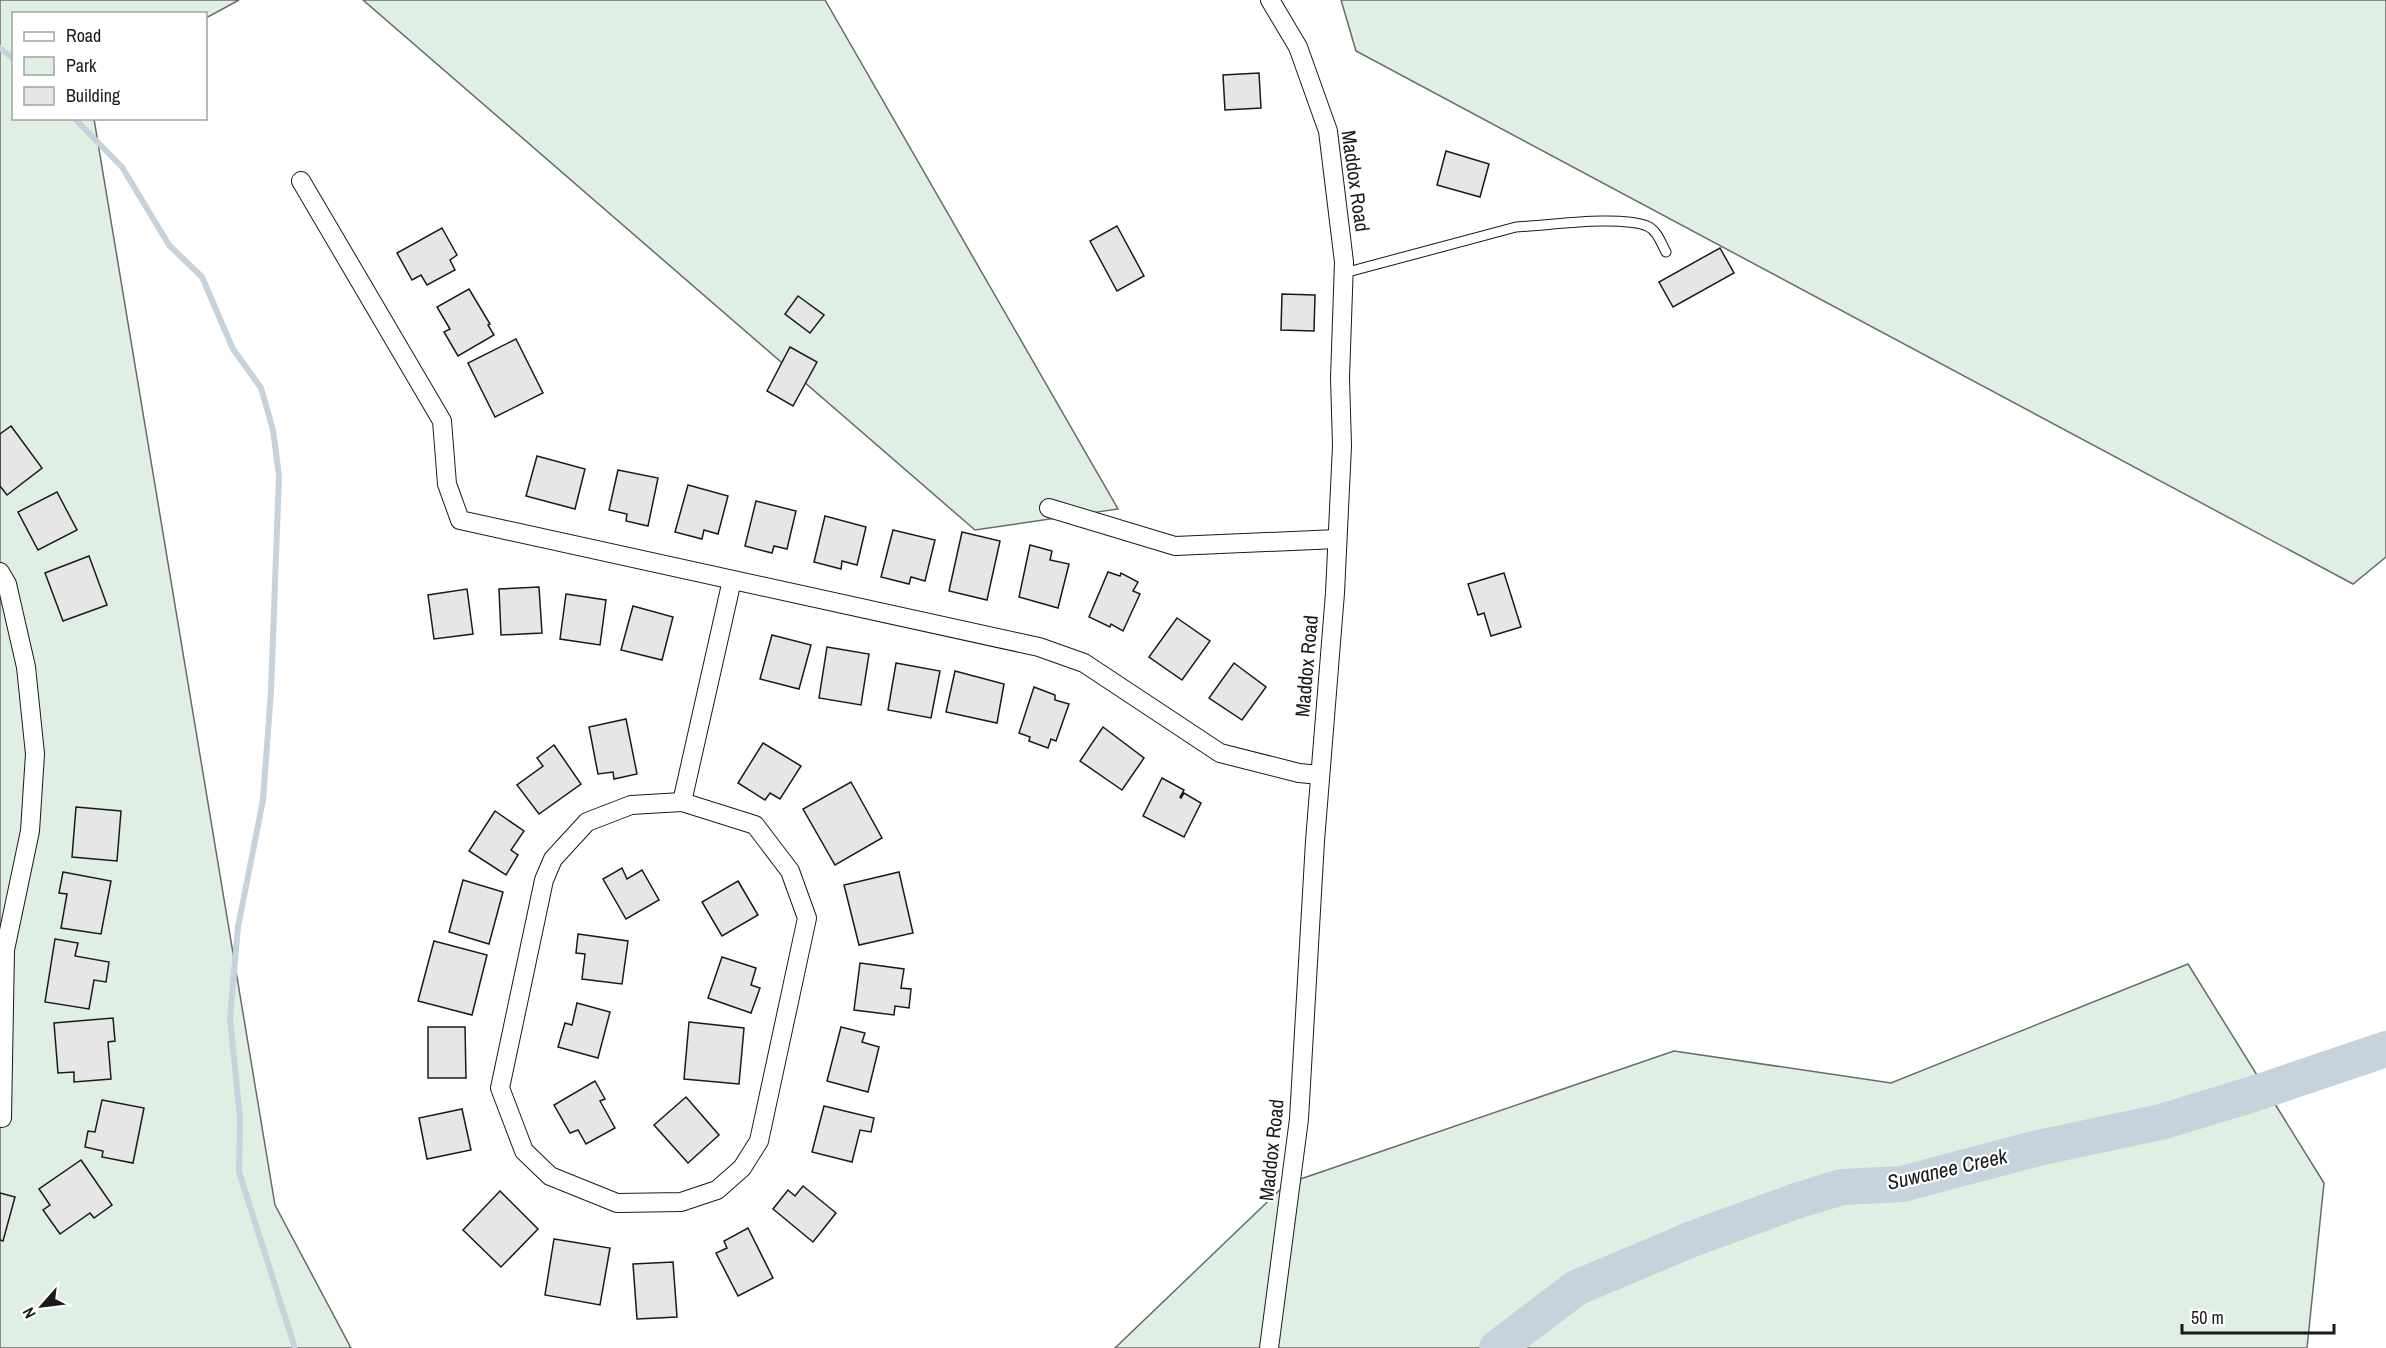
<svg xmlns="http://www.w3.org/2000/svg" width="2386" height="1348" font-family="'Archivo Narrow',sans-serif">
<rect width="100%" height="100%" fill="#fff"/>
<!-- green -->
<g fill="#e0efe3" stroke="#6a6a6a" stroke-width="1.5">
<polygon points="0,0 239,0 206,18 206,14 14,14 14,118 94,119 275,1205 351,1348 0,1348"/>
<polygon points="363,0 825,0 1118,509 975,530"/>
<polygon points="1341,0 2386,0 2386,557 2353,584 1356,51"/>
<polygon points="2188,964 2324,1183 2307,1348 1115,1348 1286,1184 1674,1051 1891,1083"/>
</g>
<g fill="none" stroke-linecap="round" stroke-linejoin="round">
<!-- stream -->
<g stroke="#c6d2dc" stroke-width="6">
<polyline points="0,48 14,59"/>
<polyline points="74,118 122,167 169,245 202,277 233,349 261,388 273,430 279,476 271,691 263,800 238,927 230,1018 240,1118 239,1172 295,1348"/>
</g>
<!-- river -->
<polyline stroke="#c6d2dc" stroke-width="36" points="1497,1348 1576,1288 1692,1239 1796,1201 1842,1187 1902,1184 2038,1148 2161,1122 2253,1094 2386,1049"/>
</g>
<!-- building -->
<g fill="#e6e6e6" stroke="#1a1a1a" stroke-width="1.5">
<polygon points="1259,73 1261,108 1225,110 1223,75"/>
<polygon points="1446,151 1489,164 1480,197 1437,185"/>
<polygon points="1117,226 1144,276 1117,291 1090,241"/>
<polygon points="442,228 457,255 450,260 455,270 427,285 421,275 412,280 397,253"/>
<polygon points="1720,248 1734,273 1673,307 1659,282"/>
<polygon points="469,289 490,324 488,325 494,335 458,356 444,332 450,329 437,307"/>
<polygon points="1282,294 1315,295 1314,331 1281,330"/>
<polygon points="798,296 824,315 810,333 785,314"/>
<polygon points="516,339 543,393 495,417 468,363"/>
<polygon points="790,347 817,362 793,406 767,391"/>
<polygon points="11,426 42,468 7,495 0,486 0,434"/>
<polygon points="537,456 585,469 575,509 526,496"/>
<polygon points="618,470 658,478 648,526 626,521 627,514 609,510"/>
<polygon points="688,485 728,496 718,534 704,530 702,539 675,532"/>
<polygon points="57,492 77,530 38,550 18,512"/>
<polygon points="756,501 796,511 787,549 774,546 772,553 745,546"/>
<polygon points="825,516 866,527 857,565 842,561 841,569 814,562"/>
<polygon points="893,530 935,540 925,581 911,577 909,584 881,577"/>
<polygon points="962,532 1000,541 987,600 949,591"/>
<polygon points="1030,545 1052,551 1050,560 1069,564 1058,608 1019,597"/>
<polygon points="89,556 107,605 63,621 45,573"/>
<polygon points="1108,572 1120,576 1121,573 1138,582 1133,591 1140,594 1123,631 1111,624 1110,627 1089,617"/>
<polygon points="1504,573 1521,627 1491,636 1484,613 1478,615 1468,584"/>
<polygon points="539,587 542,633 501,635 499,589"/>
<polygon points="467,589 473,634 434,639 428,595"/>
<polygon points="566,594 606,600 600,645 560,639"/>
<polygon points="633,606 673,617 662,660 621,650"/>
<polygon points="1177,618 1210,641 1182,680 1149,657"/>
<polygon points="772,635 811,645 799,689 760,679"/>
<polygon points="827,647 869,654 861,705 819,698"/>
<polygon points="896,663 940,671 931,718 888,710"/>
<polygon points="1234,663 1266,687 1242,720 1209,698"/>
<polygon points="955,671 1004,684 997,723 946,712"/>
<polygon points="1034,687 1055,695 1055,700 1069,704 1056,741 1051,739 1048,748 1029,741 1030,737 1019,733"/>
<polygon points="626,719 637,774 614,779 613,772 598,774 589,727"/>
<polygon points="1103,727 1144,758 1122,790 1080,761"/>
<polygon points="763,743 801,766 780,799 770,793 765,800 738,783"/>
<polygon points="554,745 581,784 539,814 517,785 543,766 537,758"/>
<polygon points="1162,778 1184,790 1180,797 1181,798 1184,793 1201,803 1184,837 1143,816"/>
<polygon points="851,782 882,838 835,865 803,809"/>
<polygon points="76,807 121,811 117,861 72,857"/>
<polygon points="495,811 524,831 511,850 518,855 506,875 469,851"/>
<polygon points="622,868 627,879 642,870 659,900 626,919 603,879"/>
<polygon points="63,872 111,881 101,934 61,928 67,894 59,893"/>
<polygon points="899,872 913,933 859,945 844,885"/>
<polygon points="463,880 503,892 489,944 449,932"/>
<polygon points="738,881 758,915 722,936 702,902"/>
<polygon points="578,934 628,941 622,984 582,979 585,954 576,953"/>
<polygon points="55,939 78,943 75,956 109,962 106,982 94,980 89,1009 45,1002"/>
<polygon points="434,941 487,955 472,1015 418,1001"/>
<polygon points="722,957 756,968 751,985 760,988 751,1013 708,998"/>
<polygon points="860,963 904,969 901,988 911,989 909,1008 895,1006 894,1015 854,1010"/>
<polygon points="577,1003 610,1012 598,1058 558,1047 565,1023 572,1025"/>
<polygon points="113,1018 115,1041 108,1042 111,1079 74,1082 74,1072 58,1073 54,1023"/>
<polygon points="689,1022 744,1028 739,1084 684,1079"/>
<polygon points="428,1027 465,1027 466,1078 428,1078"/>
<polygon points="841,1027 865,1033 862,1042 879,1047 868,1092 827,1081"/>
<polygon points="595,1081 605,1099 600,1101 615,1128 586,1144 578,1130 570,1133 554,1105"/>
<polygon points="686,1097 719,1135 688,1163 654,1125"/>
<polygon points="102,1100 144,1108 133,1163 102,1157 103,1151 85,1147 88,1131 95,1132"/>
<polygon points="824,1106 874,1118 871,1132 860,1130 852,1162 812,1152"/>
<polygon points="462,1109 471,1150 427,1159 419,1118"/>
<polygon points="81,1160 112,1205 94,1218 90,1213 60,1234 43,1210 50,1205 39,1189"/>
<polygon points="803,1186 836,1213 813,1242 773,1209 788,1190 795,1196"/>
<polygon points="500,1191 538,1229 501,1267 463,1230"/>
<polygon points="0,1193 15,1197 3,1241 0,1240"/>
<polygon points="748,1228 773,1278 738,1296 716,1253 727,1248 724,1241"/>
<polygon points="554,1239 610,1248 600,1305 545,1295"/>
<polygon points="673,1262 677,1317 637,1319 633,1264"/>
</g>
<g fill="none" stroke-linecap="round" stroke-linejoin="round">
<!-- lane casing -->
<g stroke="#1a1a1a" stroke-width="11">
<path id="lane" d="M1344 273 1516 227 1530 226C1560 224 1620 216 1647 226 1657 230 1661 243 1666 252"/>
</g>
<!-- street casing -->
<g stroke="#1a1a1a" stroke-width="20">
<g id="street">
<polyline points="301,181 442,421 447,484 460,520 1039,647 1084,663 1220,753 1299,773 1320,775"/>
<polyline points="1049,508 1175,546 1337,539"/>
<polyline points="0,572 7,584 26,667 35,754 30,831 5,950 2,1118"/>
<polyline points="682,802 755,825 790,871 807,918 759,1141 742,1168 717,1190 681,1202 617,1203 550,1176 524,1151 500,1088 544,880 553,859 587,822 631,805 682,802 732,580"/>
<polyline points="1269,1348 1299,1119 1315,841 1335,593 1342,446 1340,378 1344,262 1328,131 1298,47 1270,0"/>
</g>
</g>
<!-- lane -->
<use href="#lane" stroke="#fff" stroke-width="9"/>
<!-- street -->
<use href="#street" stroke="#fff" stroke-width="18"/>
</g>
<g text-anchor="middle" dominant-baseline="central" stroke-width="4.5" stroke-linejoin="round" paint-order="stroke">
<!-- street labels -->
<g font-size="20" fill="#1a1a1a" stroke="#fff">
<text transform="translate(1356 181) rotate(82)">Maddox Road</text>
<text transform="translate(1306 666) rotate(-85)">Maddox Road</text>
<text transform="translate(1271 1150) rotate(-84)">Maddox Road</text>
</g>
<!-- water labels -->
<g font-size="21" font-style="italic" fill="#1a1a1a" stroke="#fff">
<text transform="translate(1947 1169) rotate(-13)">Suwanee Creek</text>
</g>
</g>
<!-- legend -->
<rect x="12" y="12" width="195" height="108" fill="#ffffff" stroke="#a3a3a3" stroke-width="1.5"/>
<rect x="24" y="32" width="30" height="9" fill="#ffffff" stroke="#a3a3a3" stroke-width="1.5"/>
<text x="66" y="42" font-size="18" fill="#1a1a1a">Road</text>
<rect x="24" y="57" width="30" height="18" fill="#e0efe3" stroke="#a3a3a3" stroke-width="1.5"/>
<text x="66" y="72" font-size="18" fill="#1a1a1a">Park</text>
<rect x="24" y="87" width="30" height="18" fill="#e6e6e6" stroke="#a3a3a3" stroke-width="1.5"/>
<text x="66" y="102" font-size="18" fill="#1a1a1a">Building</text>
<!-- north arrow -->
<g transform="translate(42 1306) rotate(242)" stroke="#ffffff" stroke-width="4.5" paint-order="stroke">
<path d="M0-4.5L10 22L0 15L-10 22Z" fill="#1a1a1a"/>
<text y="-9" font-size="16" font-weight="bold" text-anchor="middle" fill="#1a1a1a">N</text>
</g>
<!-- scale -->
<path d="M2182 1324v9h152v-9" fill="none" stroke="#1a1a1a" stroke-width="3"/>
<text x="2191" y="1324" font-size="18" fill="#1a1a1a" stroke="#ffffff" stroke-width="4.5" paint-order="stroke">50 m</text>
</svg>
